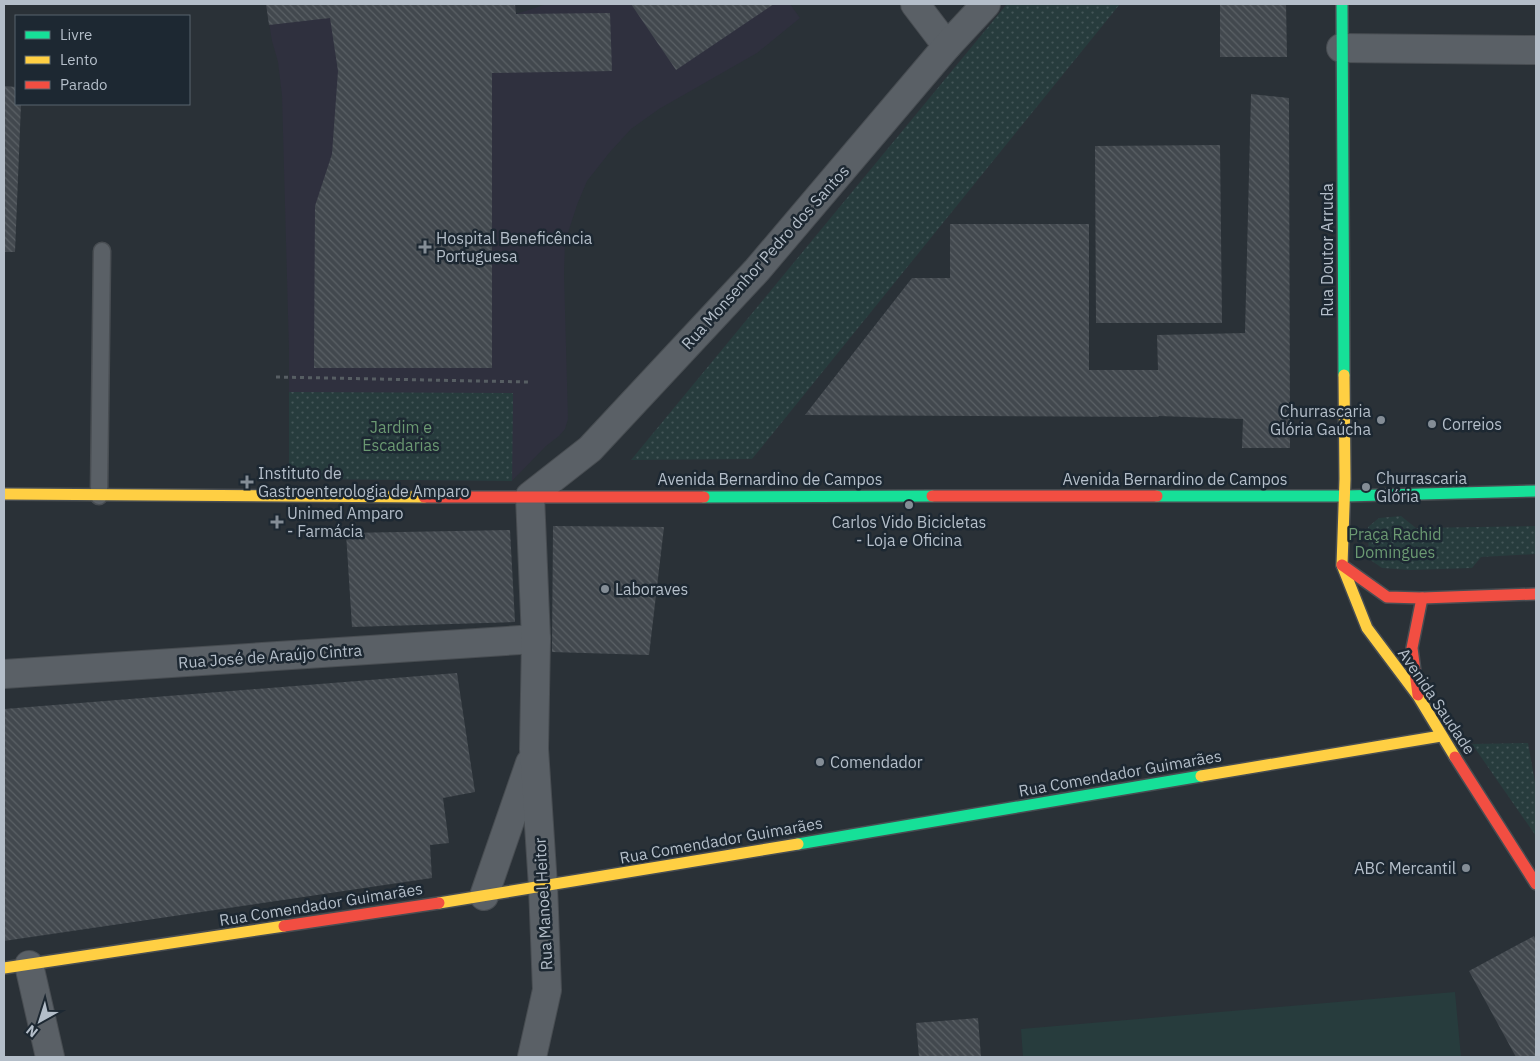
<svg xmlns="http://www.w3.org/2000/svg" width="1540" height="1061" font-family="'IBM Plex Sans',sans-serif">
<defs>
<pattern id="park-dots" width="8" height="8" patternUnits="userSpaceOnUse" patternTransform="scale(1.25)"><rect width="8" height="8" fill="#273c3d"/><path d="M2 2h.1M6 6h.1" fill="none" stroke="#445658" stroke-width="1.8" stroke-linecap="round"/></pattern>
<pattern id="building-back-hatch" width="6" height="6" patternUnits="userSpaceOnUse" patternTransform="scale(1.25)"><rect width="6" height="6" fill="#42484e"/><path d="M-1 5l2 2M0 0l6 6M5-1l2 2" fill="none" stroke="#5b6166"/></pattern>
</defs>
<rect width="100%" height="100%" fill="#2a3137"/>
<!-- medical -->
<polygon fill="#2f303e" points="266,4 515,4 516,14 547,4 790,4 800,18 757,53 659,109 631,129 610,152 587,181 577,205 565,242 564,274 568,419 565,429 559,436 546,446 512,481 289,479 289,351 282,96 278,62 272,41"/>
<!-- grass -->
<polygon fill="#273c3d" points="1455,992 1461,1057 1023,1057 1021,1029"/>
<!-- park -->
<g fill="url(#park-dots)">
<polygon points="1007,4 1120,4 752,459 631,460"/>
<polygon points="289,392 513,393 512,481 289,479"/>
<polygon points="1401,516 1416,528 1536,526 1536,554 1481,557 1472,568 1410,570 1382,568 1369,559 1368,527 1379,518"/>
<polygon points="1528,743 1536,788 1536,836 1472,744"/>
</g>
<!-- building -->
<g fill="url(#building-back-hatch)">
<polygon points="266,4 515,4 516,14 610,13 612,71 492,73 492,368 314,368 315,206 332,154 338,71 330,18 269,25"/>
<polygon points="631,4 774,4 676,70"/>
<polygon points="1220,4 1286,4 1287,57 1220,57"/>
<polygon points="4,86 16,87 16,104 21,104 15,252 4,252"/>
<polygon points="1251,94 1289,98 1290,448 1242,448 1243,419 1159,416 1158,417 805,415 912,278 950,278 950,224 1089,224 1089,370 1158,370 1157,335 1245,333"/>
<polygon points="1220,145 1222,323 1096,323 1095,146"/>
<polygon points="553,526 664,527 649,655 552,652"/>
<polygon points="510,530 515,622 352,627 346,533"/>
<polygon points="457,673 475,792 443,798 449,843 430,845 432,878 4,941 4,709"/>
<polygon points="1534,936 1536,941 1536,1057 1516,1057 1469,971"/>
<polygon points="978,1018 981,1057 919,1057 916,1023"/>
</g>
<g fill="none" stroke-linecap="round" stroke-linejoin="round">
<!-- lane casing -->
<g stroke="#484d52" stroke-width="19">
<polyline id="lane" points="99,496 102,251"/>
</g>
<!-- street casing -->
<g stroke="#484d52" stroke-width="30">
<g id="street">
<polyline points="915,4 947,46"/>
<polyline points="1341,48 1536,50"/>
<polyline points="4,674 536,639"/>
<polyline points="484,896 530,763"/>
<polyline points="29,965 50,1057"/>
<polyline points="532,1057 547,990 543,886 534,749 536,639 530,496 590,449 757,270 947,46 986,4"/>
</g>
</g>
<!-- fast casing -->
<g stroke="#484d52" stroke-width="14">
<g id="fast">
<polyline points="1342,4 1344,375"/>
<polyline points="1157,496 1345,496 1536,491"/>
<polyline points="704,497 932,496"/>
<polyline points="798,844 1201,776"/>
</g>
</g>
<!-- slow casing -->
<g stroke="#484d52" stroke-width="14">
<g id="slow">
<polyline points="1344,375 1345,479 1342,565 1367,628 1418,696 1455,757"/>
<polyline points="4,494 424,497"/>
<polyline points="1201,776 1441,736"/>
<polyline points="439,903 798,844"/>
<polyline points="4,968 284,926"/>
</g>
</g>
<!-- jam casing -->
<g stroke="#484d52" stroke-width="14">
<g id="jam">
<polyline points="932,496 1157,496"/>
<polyline points="424,497 704,497"/>
<polyline points="1342,565 1387,597 1422,598 1536,594"/>
<polyline points="1418,695 1412,648 1422,598"/>
<polyline points="1455,757 1536,884"/>
<polyline points="284,926 439,903"/>
</g>
</g>
<!-- path -->
<polyline stroke="#575e63" stroke-width="3" stroke-dasharray="4 4" stroke-linecap="butt" points="276,377 528,382"/>
<!-- lane -->
<use href="#lane" stroke="#5a6066" stroke-width="16"/>
<!-- street -->
<use href="#street" stroke="#5a6066" stroke-width="28"/>
<!-- fast -->
<use href="#fast" stroke="#16e098" stroke-width="11"/>
<!-- slow -->
<use href="#slow" stroke="#ffcf43" stroke-width="11"/>
<!-- jam -->
<use href="#jam" stroke="#f24e42" stroke-width="11"/>
</g>
<!-- markers -->
<g fill="#848d96" stroke="#1d2832" stroke-width="2">
<path d="M422.5 239.5h5v5h5v5h-5v5h-5v-5h-5v-5h5z"/>
<circle cx="1381" cy="420" r="5"/>
<circle cx="1432" cy="424" r="5"/>
<path d="M244.5 474.5h5v5h5v5h-5v5h-5v-5h-5v-5h5z"/>
<circle cx="1366" cy="487" r="5"/>
<circle cx="909" cy="505" r="5"/>
<path d="M274.5 514.5h5v5h5v5h-5v5h-5v-5h-5v-5h5z"/>
<circle cx="605" cy="589" r="5"/>
<circle cx="820" cy="762" r="5"/>
<circle cx="1466" cy="868" r="5"/>
</g>
<g text-anchor="middle" dominant-baseline="central" stroke-width="5" stroke-linejoin="round" paint-order="stroke">
<!-- poi labels -->
<g font-size="16" fill="#b4bec9" stroke="#1d2832" text-anchor="start">
<text x="436" y="238">Hospital Beneficência<tspan x="436" dy="18">Portuguesa</tspan></text>
<text x="1371" y="411" text-anchor="end">Churrascaria<tspan x="1371" dy="18">Glória Gaúcha</tspan></text>
<text x="1442" y="424">Correios</text>
<text x="258" y="473">Instituto de<tspan x="258" dy="18">Gastroenterologia de Amparo</tspan></text>
<text x="1376" y="478">Churrascaria<tspan x="1376" dy="18">Glória</tspan></text>
<text x="287" y="513">Unimed Amparo<tspan x="287" dy="18">- Farmácia</tspan></text>
<text x="909" y="522" text-anchor="middle">Carlos Vido Bicicletas<tspan x="909" dy="18">- Loja e Oficina</tspan></text>
<text x="615" y="589">Laboraves</text>
<text x="830" y="762">Comendador</text>
<text x="1456" y="868" text-anchor="end">ABC Mercantil</text>
</g>
<!-- street labels -->
<g font-size="16" fill="#b4bec9" stroke="#1d2832">
<text transform="translate(1327 250) rotate(-90)">Rua Doutor Arruda</text>
<text transform="translate(765 257) rotate(-48)">Rua Monsenhor Pedro dos Santos</text>
<text x="770" y="479">Avenida Bernardino de Campos</text>
<text x="1175" y="479">Avenida Bernardino de Campos</text>
<text transform="translate(270 656) rotate(-4)">Rua José de Araújo Cintra</text>
<text transform="translate(1437 701) rotate(56)">Avenida Saudade</text>
<text transform="translate(1120 773) rotate(-10)">Rua Comendador Guimarães</text>
<text transform="translate(721 840) rotate(-10)">Rua Comendador Guimarães</text>
<text transform="translate(321 904) rotate(-9)">Rua Comendador Guimarães</text>
<text transform="translate(543 904) rotate(-93)">Rua Manoel Heitor</text>
</g>
<!-- park labels -->
<g font-size="16" fill="#6b9972" stroke="#1d2832">
<text x="401" y="427">Jardim e<tspan x="401" dy="18">Escadarias</tspan></text>
<text x="1395" y="534">Praça Rachid<tspan x="1395" dy="18">Domingues</tspan></text>
</g>
</g>
<!-- border -->
<rect width="1540" height="1061" fill="none" stroke="#b4bec9" stroke-width="10"/>
<!-- legend -->
<rect x="15" y="15" width="175" height="90" fill="#1d2832" stroke="#59646e"/>
<rect x="25" y="31" width="25" height="8" fill="#16e098" stroke="#59646e"/>
<text x="60" y="40" font-size="15" fill="#b4bec9">Livre</text>
<rect x="25" y="56" width="25" height="8" fill="#ffcf43" stroke="#59646e"/>
<text x="60" y="65" font-size="15" fill="#b4bec9">Lento</text>
<rect x="25" y="81" width="25" height="8" fill="#f24e42" stroke="#59646e"/>
<text x="60" y="90" font-size="15" fill="#b4bec9">Parado</text>
<!-- north arrow -->
<g transform="translate(40 1021) rotate(219)" stroke="#1d2832" stroke-width="4" paint-order="stroke">
<path d="M0-4L9 19L0 12L-9 19Z" fill="#b4bec9"/>
<text y="-8" font-size="14" font-weight="bold" text-anchor="middle" fill="#b4bec9">N</text>
</g>
</svg>
